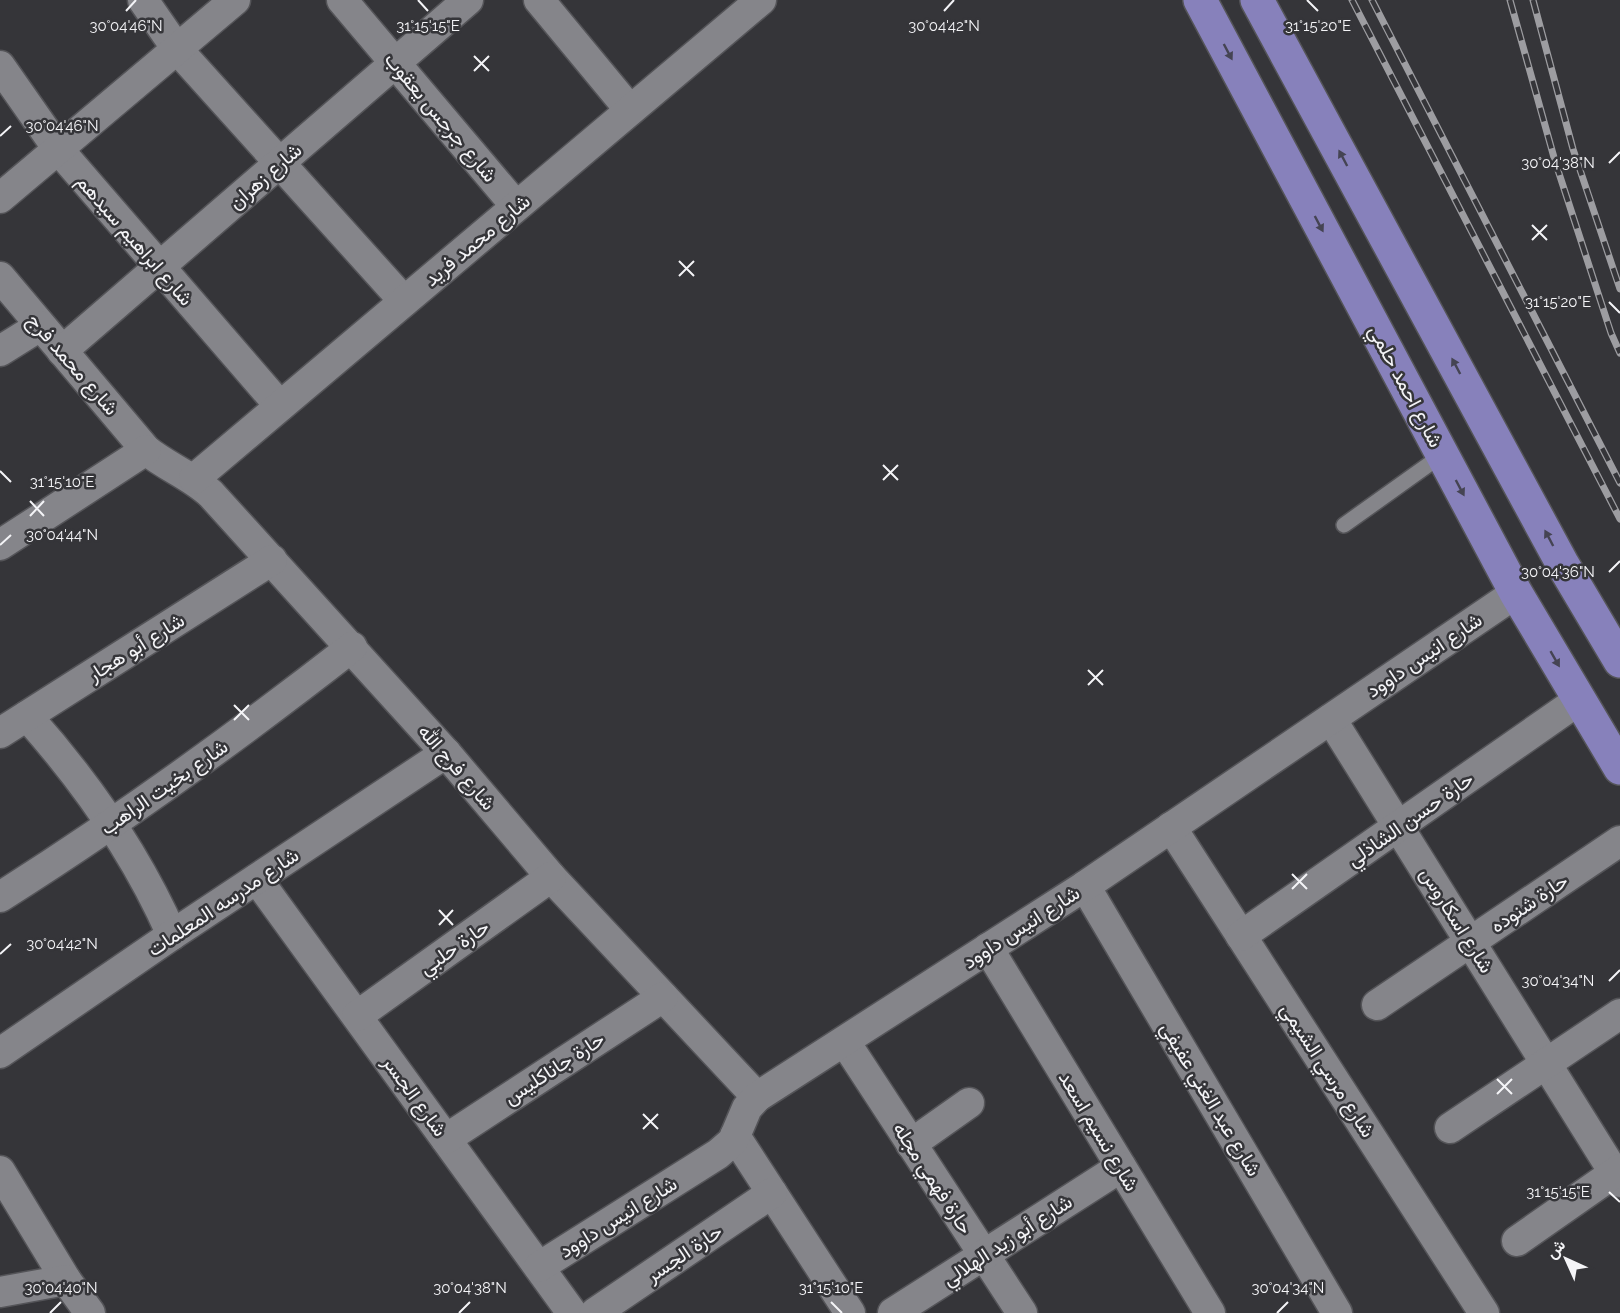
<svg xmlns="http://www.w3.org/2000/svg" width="1620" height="1313" font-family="Raleway,Vazirmatn,sans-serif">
<rect width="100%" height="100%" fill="#353539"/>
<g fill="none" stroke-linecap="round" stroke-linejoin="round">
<!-- service casing -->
<g stroke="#545458" stroke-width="18">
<polyline id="service" points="1344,525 1442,455"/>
</g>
<!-- minor casing -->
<g stroke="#545458" stroke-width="33">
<g id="minor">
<polyline points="143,0 177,49 404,301"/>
<polyline points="342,0 516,206"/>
<polyline points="539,0 630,110"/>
<polyline points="0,66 58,149 280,406"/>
<polyline points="0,198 235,0"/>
<path d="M0 277 146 450C167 467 192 476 211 494L446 753 551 877 757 1097"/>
<polyline points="0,351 40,326"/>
<polyline points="62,351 468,0"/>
<polyline points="194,479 761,0"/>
<polyline points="0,545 146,450"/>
<path d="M27 716C86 782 136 853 172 935"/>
<polyline points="1331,719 1620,1182"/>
<polyline points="0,733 272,560"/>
<polyline points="1171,827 1484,1313"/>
<polyline points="257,879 572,1313"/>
<polyline points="1085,886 1337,1313"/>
<path d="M0 897C122 820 238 736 352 647"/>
<polyline points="1241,936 1579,700"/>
<polyline points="988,948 1210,1313"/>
<polyline points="1377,1005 1620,841"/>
<polyline points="357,1016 551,877"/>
<polyline points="845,1042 1022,1313"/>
<polyline points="0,1053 172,935 446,753"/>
<polyline points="1450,1128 1620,1014"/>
<polyline points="735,1136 850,1313"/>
<polyline points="446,1139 663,997"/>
<polyline points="911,1144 969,1103"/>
<polyline points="0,1171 66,1280 90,1313"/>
<polyline points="1517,1241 1620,1169"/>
<polyline points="539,1267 718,1154 733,1141 747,1108 757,1097 1085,886 1516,593"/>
<polyline points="0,1292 66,1280"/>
<polyline points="595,1313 772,1193"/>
<polyline points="893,1313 1121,1167"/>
</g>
</g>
<!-- primary casing -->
<g stroke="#545458" stroke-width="36">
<g id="primary">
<polyline points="1200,0 1516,593 1620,768"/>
<polyline points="1257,0 1563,565 1620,661"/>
</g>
</g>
<!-- service -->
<use href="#service" stroke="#85858a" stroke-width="15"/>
<!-- minor -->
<use href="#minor" stroke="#85858a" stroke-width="30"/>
<!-- primary -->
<use href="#primary" stroke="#8781bb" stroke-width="33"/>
<!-- rail casing -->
<g stroke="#9d9da1" stroke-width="7">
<g id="rail">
<polyline points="1352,0 1620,519"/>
<polyline points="1372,0 1620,483"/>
<polyline points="1510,0 1555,161 1611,333 1620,353"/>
<polyline points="1533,0 1573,149 1620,289"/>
</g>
</g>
<!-- rail -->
<use href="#rail" stroke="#353539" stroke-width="4.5" stroke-dasharray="14" stroke-linecap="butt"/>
</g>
<!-- one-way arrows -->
<defs><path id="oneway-solid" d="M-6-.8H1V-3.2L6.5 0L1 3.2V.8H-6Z" transform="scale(1.5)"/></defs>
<g fill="#454453">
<use href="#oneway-solid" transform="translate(1228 52) rotate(62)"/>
<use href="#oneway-solid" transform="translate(1343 158) rotate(-118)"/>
<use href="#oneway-solid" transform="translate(1319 224) rotate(62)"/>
<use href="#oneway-solid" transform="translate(1456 366) rotate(-118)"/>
<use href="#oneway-solid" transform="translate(1460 488) rotate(62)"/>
<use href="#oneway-solid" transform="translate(1549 538) rotate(-118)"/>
<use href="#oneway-solid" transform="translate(1555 659) rotate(60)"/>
</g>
<!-- ticks -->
<path fill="none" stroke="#f4f4f7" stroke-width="2" d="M418 0 428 11M1307 0 1318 11M126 11 136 0M944 11 954 0M474 56 489 71M474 71 489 56M0 136 11 126M1609 163 1620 152M1532 225 1547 240M1532 240 1547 225M679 261 694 276M679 276 694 261M1609 302 1620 313M883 465 898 480M0 471 11 482M883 480 898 465M30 501 44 516M30 516 44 501M0 545 11 535M1609 572 1620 561M1088 670 1103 685M1088 685 1103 670M234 705 249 720M234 720 249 705M1292 874 1307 889M1292 889 1307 874M439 910 453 925M439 925 453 910M0 954 11 944M1609 981 1620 970M1497 1079 1512 1094M1497 1094 1512 1079M643 1114 658 1129M643 1129 658 1114M1609 1192 1620 1202M831 1302 842 1313M50 1313 61 1302M459 1313 470 1302M1277 1313 1288 1302"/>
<g text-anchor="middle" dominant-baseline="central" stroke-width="5" stroke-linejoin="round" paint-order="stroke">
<!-- street labels -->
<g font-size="20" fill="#f4f4f7" stroke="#353539">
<text transform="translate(441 117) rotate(50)">شارع جرجس يعقوب</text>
<text transform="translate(265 176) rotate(-41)">شارع زهران</text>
<text transform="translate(135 240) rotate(49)">شارع ابراهيم سيدهم</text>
<text transform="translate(477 240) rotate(-40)">شارع محمد فريد</text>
<text transform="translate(73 364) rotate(49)">شارع محمد فرج</text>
<text transform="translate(1406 386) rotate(62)">شارع احمد حلمي</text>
<text transform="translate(136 647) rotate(-32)">شارع أبو هجار</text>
<text transform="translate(1424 655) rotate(-34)">شارع انيس داوود</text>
<text transform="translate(457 767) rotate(49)">شارع فرج الله</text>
<text transform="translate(164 787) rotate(-35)">شارع بخيت الراهب</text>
<text transform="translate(1410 819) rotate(-35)">حارة حسن الشاذلي</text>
<text transform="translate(223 902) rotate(-34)">شارع مدرسه المعلمات</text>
<text transform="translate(1529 903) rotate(-34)">حارة شنوده</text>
<text transform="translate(1457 920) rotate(58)">شارع اسكاروس</text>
<text transform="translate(1021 927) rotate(-33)">شارع انيس داوود</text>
<text transform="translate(454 947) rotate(-35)">حارة حلبي</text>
<text transform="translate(554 1068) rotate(-33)">حارة جاناكليس</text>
<text transform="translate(1328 1070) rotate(57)">شارع مرسي الشيمي</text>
<text transform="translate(415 1096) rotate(54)">شارع الجسر</text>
<text transform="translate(1211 1099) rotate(59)">شارع عبد الغني عفيفي</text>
<text transform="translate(1099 1131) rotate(59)">شارع نسيم اسعد</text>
<text transform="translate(933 1178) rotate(57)">حارة فهمي مجله</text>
<text transform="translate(618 1217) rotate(-32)">شارع انيس داوود</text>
<text transform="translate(1007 1240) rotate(-33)">شارع أبو زيد الهلالي</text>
<text transform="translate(684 1253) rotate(-34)">حارة الجسر</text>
</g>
</g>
<g font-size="15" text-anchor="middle" fill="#f4f4f7" stroke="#353539" stroke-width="5" stroke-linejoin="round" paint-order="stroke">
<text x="126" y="31">30°04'46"N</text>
<text x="428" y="31">31°15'15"E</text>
<text x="944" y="31">30°04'42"N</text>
<text x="1318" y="31">31°15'20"E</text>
<text x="62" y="131">30°04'46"N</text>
<text x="1558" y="168">30°04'38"N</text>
<text x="1558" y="307">31°15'20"E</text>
<text x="62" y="487">31°15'10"E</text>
<text x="62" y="540">30°04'44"N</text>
<text x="1558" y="577">30°04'36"N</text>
<text x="62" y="949">30°04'42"N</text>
<text x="1558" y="986">30°04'34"N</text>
<text x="1558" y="1197">31°15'15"E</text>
<text x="61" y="1293">30°04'40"N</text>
<text x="1288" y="1293">30°04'34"N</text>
<text x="470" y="1293">30°04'38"N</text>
<text x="831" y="1293">31°15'10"E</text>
</g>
<!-- north arrow -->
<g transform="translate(1566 1259) rotate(315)" stroke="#353539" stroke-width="4.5" paint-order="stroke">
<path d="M0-4.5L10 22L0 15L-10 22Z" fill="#f4f4f7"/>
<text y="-9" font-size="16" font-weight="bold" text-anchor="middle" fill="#f4f4f7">ش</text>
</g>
</svg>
